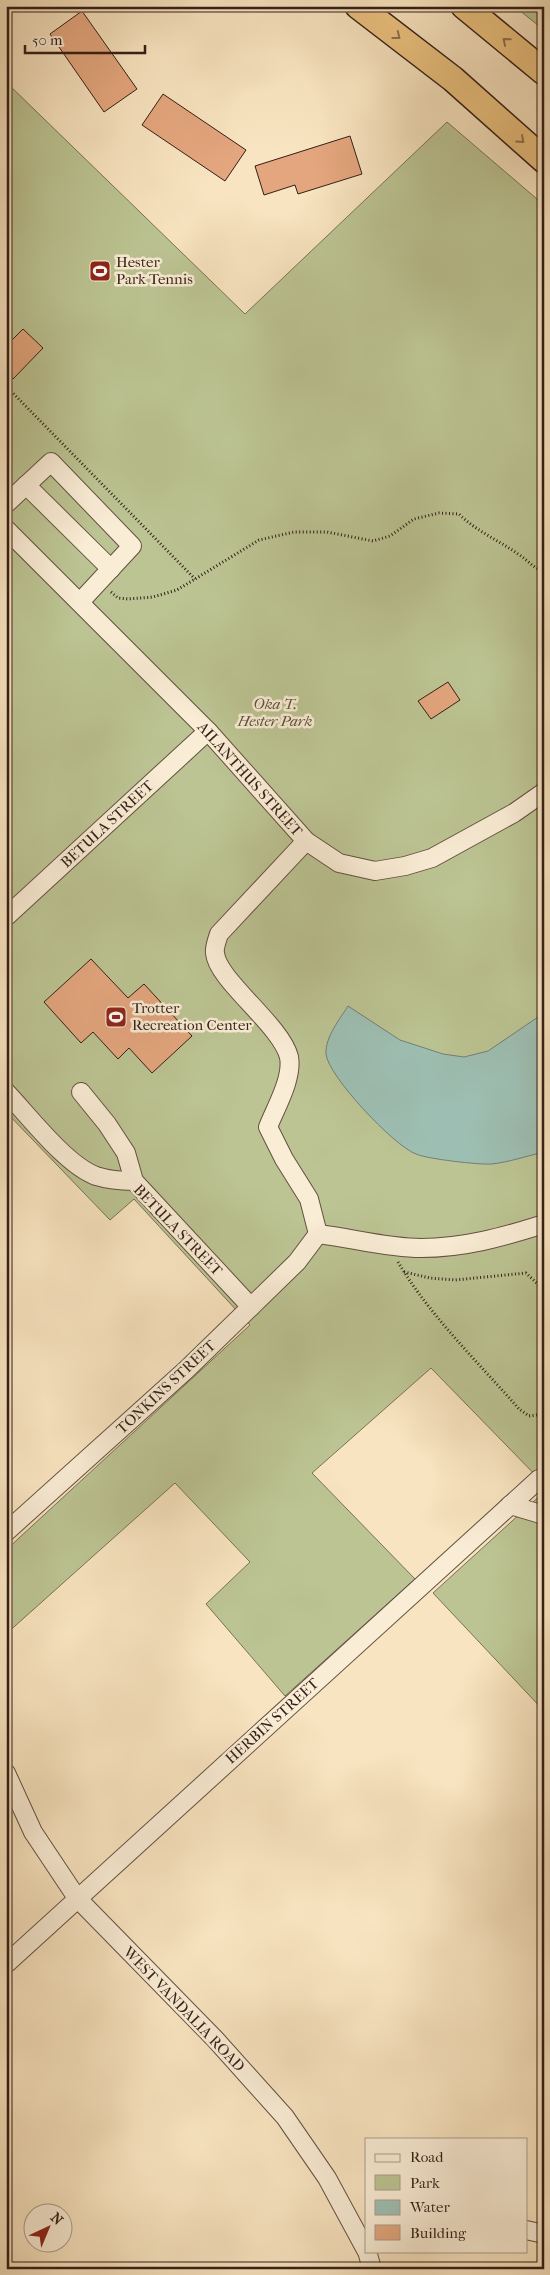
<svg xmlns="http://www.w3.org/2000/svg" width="550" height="2275" font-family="'IM FELL French Canon',serif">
<rect width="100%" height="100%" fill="#f8e4c0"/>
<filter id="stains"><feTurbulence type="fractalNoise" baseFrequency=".004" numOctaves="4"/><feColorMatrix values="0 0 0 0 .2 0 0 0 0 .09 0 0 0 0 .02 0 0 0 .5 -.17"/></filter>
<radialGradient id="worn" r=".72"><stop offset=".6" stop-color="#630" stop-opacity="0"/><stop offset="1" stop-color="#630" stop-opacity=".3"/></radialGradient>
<!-- green -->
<g fill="#bcc493" stroke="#787255">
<polygon points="514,6 544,6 544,30"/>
<polygon points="6,82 245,314 447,122 544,205 544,1484 431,1368 312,1473 415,1579 285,1696 206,1604 250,1562 175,1483 6,1634 6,1550 250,1325 134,1199 110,1220 6,1112"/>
<polygon points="544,1492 544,1711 433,1593"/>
</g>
<!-- water -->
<path fill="#9dbfb3" stroke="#737f75" d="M348 1006 400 1040 443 1054 464 1057 488 1051 544 1013V1152C527 1156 509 1162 492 1164 480 1165 427 1159 416 1154 394 1146 328 1076 326 1054 325 1037 340 1019 348 1006Z"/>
<!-- building -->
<g fill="#e4a67e" stroke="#331f17">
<polygon points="82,11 137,89 104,112 50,34"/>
<polygon points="163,94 246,150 225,181 142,125"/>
<polygon points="350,136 362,174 298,194 295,185 264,195 255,166"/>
<polygon points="23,329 43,348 13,379 6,372 6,346"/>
<polygon points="448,682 460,700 431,719 418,701"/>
<polygon points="91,959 128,998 144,984 192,1036 152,1073 129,1048 118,1059 93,1032 81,1043 44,1002"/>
</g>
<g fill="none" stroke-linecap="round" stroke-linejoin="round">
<!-- minor casing -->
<g stroke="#645041" stroke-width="20">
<g id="minor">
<polyline points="26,485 111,569"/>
<polyline points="6,504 51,462 132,546 80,602"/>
<polyline points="6,529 208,731 306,841 339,863 375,871 405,866 432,858 514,813 544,792"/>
<path d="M306 841 219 934C217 940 214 948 215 953 217 980 281 1025 289 1057 293 1078 276 1107 268 1127L284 1159 309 1199 318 1234"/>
<polyline points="6,917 208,731"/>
<path d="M6 1092C29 1116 66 1165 96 1176 109 1180 121 1181 134 1181L251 1307"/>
<polyline points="81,1092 107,1124 126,1153 134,1181"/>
<path d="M318 1234C352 1238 387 1248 421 1248 464 1248 503 1237 544 1224"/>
<polyline points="510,1505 544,1515"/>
<polyline points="6,1532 186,1370 297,1262 318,1234"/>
<polyline points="6,1773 33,1832 77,1898 215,2039 285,2117 327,2178 366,2250"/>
<polyline points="6,1964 539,1479"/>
<polyline points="526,2230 544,2234"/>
<polyline points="367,2251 372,2269"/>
</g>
</g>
<!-- highway casing -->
<g stroke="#331f17" stroke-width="28">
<g id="highway">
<polyline points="358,6 453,79 544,160"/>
<polyline points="464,6 544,72"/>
</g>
</g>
<!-- path -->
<g stroke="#331f17" stroke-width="3" stroke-dasharray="1 2.5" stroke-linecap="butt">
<polyline points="6,386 195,579"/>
<path d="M111 592 118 598 128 599 153 597 177 590 259 540 294 532H327L373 541 390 536 414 519 439 513 459 514C476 531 498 540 518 554 528 560 533 568 544 572"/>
<path d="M398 1262C430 1316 478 1362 519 1409L529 1416 544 1414"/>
<polyline points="404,1272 430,1278 455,1280 526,1273 544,1290"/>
</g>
<!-- minor -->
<use href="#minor" stroke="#faedd6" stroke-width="18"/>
<!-- highway -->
<use href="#highway" stroke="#ecc280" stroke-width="25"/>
</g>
<!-- one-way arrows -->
<defs><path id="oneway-chevron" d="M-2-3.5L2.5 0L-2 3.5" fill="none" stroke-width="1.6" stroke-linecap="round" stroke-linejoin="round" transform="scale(1.25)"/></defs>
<g stroke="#90704c">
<use href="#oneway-chevron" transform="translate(397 36) rotate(38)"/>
<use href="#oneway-chevron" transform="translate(506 41) rotate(-140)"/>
<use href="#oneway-chevron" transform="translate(521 140) rotate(42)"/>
</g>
<!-- icons -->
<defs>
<g id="stadium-square" transform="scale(1.125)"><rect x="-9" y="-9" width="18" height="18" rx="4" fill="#8f2418" stroke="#faedd6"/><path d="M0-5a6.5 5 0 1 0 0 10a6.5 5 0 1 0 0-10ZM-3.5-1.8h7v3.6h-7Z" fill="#fff"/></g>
</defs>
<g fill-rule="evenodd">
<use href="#stadium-square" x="100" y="271"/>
<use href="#stadium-square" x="116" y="1017"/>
</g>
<g text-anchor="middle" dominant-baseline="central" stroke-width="5" stroke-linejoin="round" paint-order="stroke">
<!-- poi labels -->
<g font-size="15" fill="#331f17" stroke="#faedd6" text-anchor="start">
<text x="116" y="262">Hester<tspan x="116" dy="17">Park Tennis</tspan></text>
<text x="132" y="1008">Trotter<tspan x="132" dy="17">Recreation Center</tspan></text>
</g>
<!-- park labels -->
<g font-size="15" font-style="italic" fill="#5c513c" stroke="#faedd6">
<text x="275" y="704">Oka T.<tspan x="275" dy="17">Hester Park</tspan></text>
</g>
<!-- street labels -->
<g font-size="15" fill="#331f17" stroke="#faedd6">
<text transform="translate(250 779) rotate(48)">AILANTHUS STREET</text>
<text transform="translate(107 824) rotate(-43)">BETULA STREET</text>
<text transform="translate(178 1230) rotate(46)">BETULA STREET</text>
<text transform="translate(166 1387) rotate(-43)">TONKINS STREET</text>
<text transform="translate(272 1721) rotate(-42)">HERBIN STREET</text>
<text transform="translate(184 2009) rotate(46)">WEST VANDALIA ROAD</text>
</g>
</g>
<!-- margin -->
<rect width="550" height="2275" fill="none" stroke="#f8e4c0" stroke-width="25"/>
<rect x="8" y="8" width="535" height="2260" fill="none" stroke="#331f17" stroke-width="2.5"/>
<rect x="12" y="12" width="525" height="2250" fill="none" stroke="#331f17"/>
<!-- legend -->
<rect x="365" y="2138" width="162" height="115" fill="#faedd6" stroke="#aa9b8a"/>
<rect x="375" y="2154" width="25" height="8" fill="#faedd6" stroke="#aa9b8a"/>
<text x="410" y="2162" font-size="15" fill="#331f17">Road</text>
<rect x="375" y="2175" width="25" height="15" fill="#bcc493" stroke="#aa9b8a"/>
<text x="410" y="2188" font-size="15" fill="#331f17">Park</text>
<rect x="375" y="2200" width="25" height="15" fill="#9dbfb3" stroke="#aa9b8a"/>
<text x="410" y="2212" font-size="15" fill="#331f17">Water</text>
<rect x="375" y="2225" width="25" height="15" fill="#e4a67e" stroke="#aa9b8a"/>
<text x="410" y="2238" font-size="15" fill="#331f17">Building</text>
<!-- north arrow -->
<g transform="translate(48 2228) rotate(44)"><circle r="24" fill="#faedd6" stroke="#aa9b8a"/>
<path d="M0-4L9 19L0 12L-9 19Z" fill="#8f2418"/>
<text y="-8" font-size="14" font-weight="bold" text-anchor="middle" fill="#331f17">N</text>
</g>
<!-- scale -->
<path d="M25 45v8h120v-8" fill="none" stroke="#331f17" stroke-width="2.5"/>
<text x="32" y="45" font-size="15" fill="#331f17" stroke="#faedd6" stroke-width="4" paint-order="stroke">50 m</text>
<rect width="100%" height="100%" filter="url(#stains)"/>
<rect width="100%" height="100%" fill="url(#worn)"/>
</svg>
